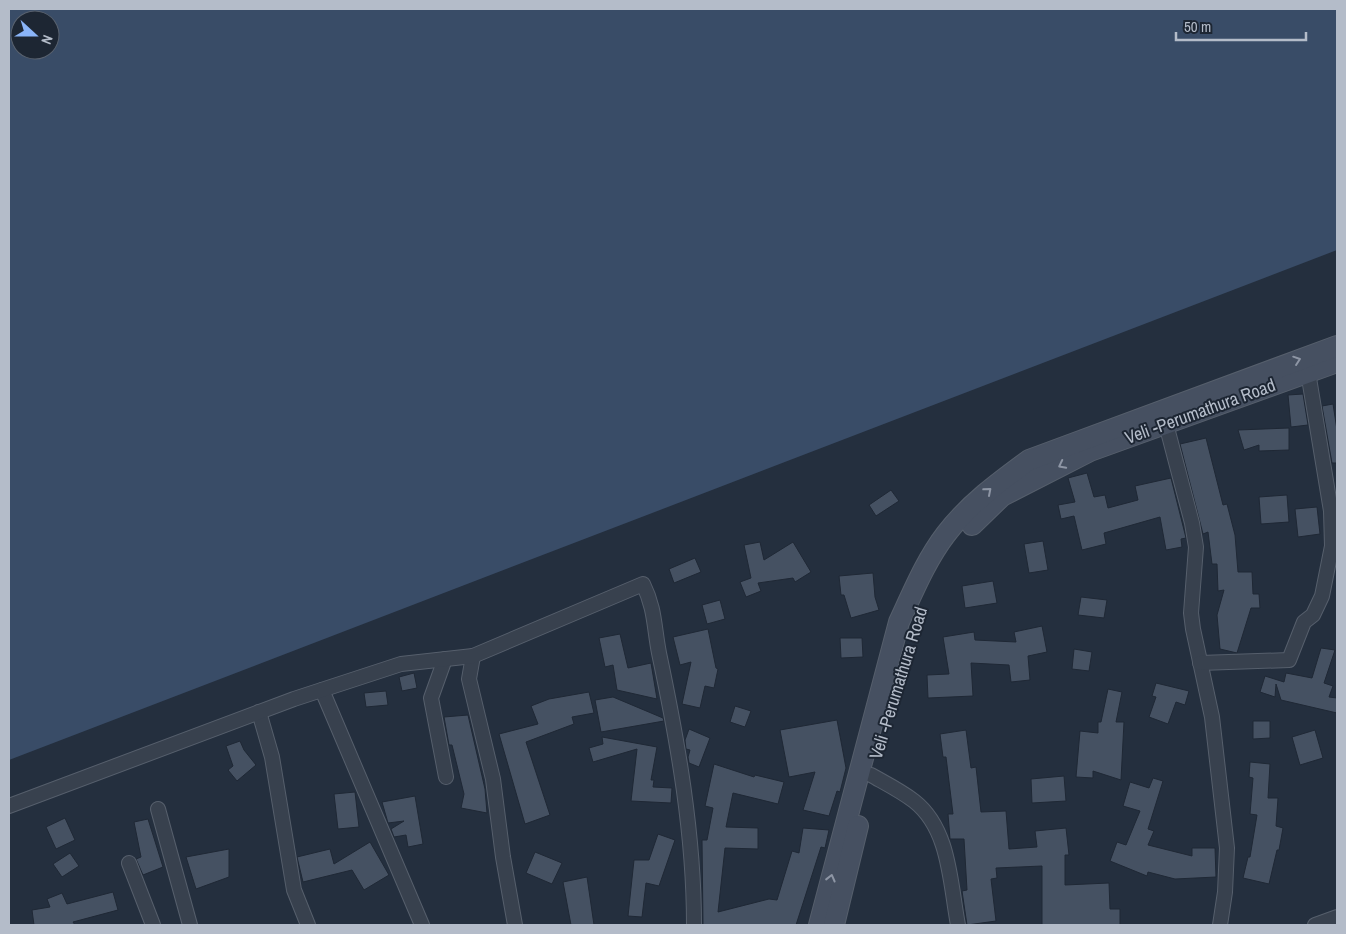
<svg xmlns="http://www.w3.org/2000/svg" width="1346" height="934" font-family="'Archivo Narrow',sans-serif">
<rect width="100%" height="100%" fill="#242f3e"/>
<!-- water -->
<path fill="#394c67" fill-rule="evenodd" d="M9 9H1337V250L9 760ZM20 20H50V50H20Z"/>
<!-- building -->
<g fill="#455162" stroke="#1f2835">
<polygon points="1303,394 1308,425 1291,427 1288,395"/>
<polygon points="1333,404 1337,430 1337,463 1332,463 1322,406"/>
<polygon points="1289,428 1289,450 1259,451 1259,445 1244,450 1238,430"/>
<polygon points="1206,438 1223,505 1227,504 1235,535 1238,572 1252,572 1253,594 1259,594 1260,608 1251,608 1237,653 1220,649 1217,615 1224,590 1218,591 1217,564 1212,564 1208,532 1203,534 1180,444"/>
<polygon points="1087,473 1094,497 1105,495 1108,508 1138,500 1135,486 1171,478 1186,538 1181,539 1182,547 1166,550 1160,517 1104,533 1106,544 1082,550 1074,516 1061,519 1058,505 1075,502 1068,478"/>
<polygon points="891,490 899,501 876,516 869,505"/>
<polygon points="1287,495 1289,522 1261,524 1259,497"/>
<polygon points="1317,507 1320,534 1298,537 1295,509"/>
<polygon points="1043,541 1048,570 1029,573 1024,544"/>
<polygon points="760,542 764,560 793,542 811,572 795,582 793,578 758,583 761,591 746,597 740,582 751,578 744,545"/>
<polygon points="695,558 701,572 674,583 669,569"/>
<polygon points="873,573 875,597 879,610 851,618 844,595 841,595 839,576"/>
<polygon points="993,581 997,603 965,608 962,586"/>
<polygon points="1081,597 1107,600 1104,618 1078,615"/>
<polygon points="720,600 725,619 707,624 702,605"/>
<polygon points="1042,626 1047,652 1028,656 1030,680 1011,682 1009,665 971,663 973,696 928,698 927,675 949,674 943,637 974,632 975,640 1016,642 1014,632"/>
<polygon points="708,629 716,668 718,669 714,688 705,686 700,708 682,704 691,662 680,665 673,637"/>
<polygon points="620,634 628,668 651,663 657,699 617,690 613,665 605,667 599,638"/>
<polygon points="840,638 862,638 863,657 841,658"/>
<polygon points="1321,648 1335,650 1324,683 1333,686 1329,697 1337,698 1337,713 1281,700 1276,684 1275,697 1260,692 1265,676 1284,682 1286,673 1312,678"/>
<polygon points="1074,649 1092,652 1089,671 1072,669"/>
<polygon points="414,673 417,688 402,691 399,677"/>
<polygon points="1156,683 1189,691 1185,705 1176,702 1168,724 1149,717 1156,697 1152,696"/>
<polygon points="1108,689 1122,692 1116,722 1124,722 1121,780 1093,771 1093,778 1076,777 1080,731 1098,733 1098,722 1101,722"/>
<polygon points="386,691 388,705 366,707 364,693"/>
<polygon points="589,692 594,713 572,717 574,724 526,742 550,815 525,824 499,734 538,724 531,706 549,699"/>
<polygon points="613,697 663,718 664,721 601,732 595,700"/>
<polygon points="735,706 751,711 745,727 730,722"/>
<polygon points="468,715 485,789 487,813 461,808 464,794 452,745 449,745 444,717"/>
<polygon points="837,720 846,768 840,792 837,791 829,816 803,810 815,772 789,777 780,730"/>
<polygon points="1253,721 1270,721 1270,738 1253,739"/>
<polygon points="689,729 710,738 699,767 689,763 688,757 690,750 686,749 685,740"/>
<polygon points="966,730 971,768 976,767 981,812 1006,811 1009,849 1037,847 1035,831 1066,828 1069,855 1065,855 1065,885 1109,883 1110,909 1120,909 1120,925 1042,925 1042,866 996,868 997,878 991,879 996,921 967,925 962,891 967,890 964,839 950,839 948,814 953,814 946,757 943,757 940,734"/>
<polygon points="1315,730 1323,758 1300,765 1292,737"/>
<polygon points="602,737 657,747 651,780 654,780 653,787 672,788 671,803 631,801 637,749 593,762 589,748 603,744"/>
<polygon points="240,741 244,750 256,765 237,781 228,770 233,766 226,746"/>
<polygon points="1250,762 1270,764 1268,798 1278,798 1276,826 1283,828 1279,850 1277,850 1269,884 1243,878 1248,857 1250,857 1257,815 1250,814 1253,778 1249,777"/>
<polygon points="714,764 754,777 755,775 784,782 778,804 733,793 726,827 758,828 758,849 725,848 718,912 769,899 777,900 792,851 799,853 803,828 829,830 825,848 821,847 796,925 703,925 702,840 707,840 713,808 705,806"/>
<polygon points="1064,776 1066,801 1032,803 1031,779"/>
<polygon points="1153,778 1163,781 1148,829 1154,831 1148,845 1192,856 1192,848 1215,848 1216,877 1175,879 1148,872 1147,876 1110,861 1117,842 1126,845 1140,811 1123,806 1130,782 1149,788"/>
<polygon points="355,792 359,827 338,829 334,794"/>
<polygon points="415,796 423,844 408,847 406,835 394,837 391,829 404,821 388,823 382,802"/>
<polygon points="65,818 75,840 56,849 46,827"/>
<polygon points="148,819 163,867 143,875 136,859 141,857 134,822"/>
<polygon points="658,834 675,840 659,886 646,883 642,917 628,916 634,860 649,860"/>
<polygon points="370,842 389,875 364,890 352,870 303,882 297,857 330,849 334,864"/>
<polygon points="229,849 229,877 196,889 186,857"/>
<polygon points="535,852 562,863 552,884 526,873"/>
<polygon points="70,853 79,866 62,877 53,864"/>
<polygon points="587,877 594,925 571,925 563,882"/>
<polygon points="113,892 118,910 73,922 75,925 34,925 32,910 50,907 47,899 62,893 67,904"/>
</g>
<g fill="none" stroke-linecap="round" stroke-linejoin="round">
<!-- street casing -->
<g stroke="#565f6c" stroke-width="16">
<g id="street">
<polyline points="1166,424 1192,523 1196,547 1191,613 1193,629 1212,717 1227,848 1225,892 1220,925"/>
<polyline points="473,656 469,679 493,779 503,857 515,925"/>
<polyline points="445,659 431,698 446,777"/>
<polyline points="1200,663 1289,660 1304,622 1313,615 1322,596 1332,546 1331,511 1308,372"/>
<polyline points="322,690 422,925"/>
<polyline points="259,712 272,757 294,890 308,925"/>
<path d="M871 775C885 783 901 791 914 801 950 829 950 883 958 925"/>
<path d="M9 806 294 699 401 664 473 656 643 584C655 608 654 627 659 653 678 743 694 834 694 925"/>
<polyline points="158,809 190,925"/>
<polyline points="129,863 153,925"/>
<polyline points="1315,925 1337,917"/>
</g>
</g>
<!-- secondary casing -->
<g stroke="#565f6c" stroke-width="22">
<g id="secondary">
<polyline points="972,525 1002,496 1090,451 1337,362"/>
<path d="M819 925 899 622C913 592 926 560 946 534 969 504 999 482 1029 460L1337 346"/>
<polyline points="834,925 858,826"/>
</g>
</g>
<!-- street -->
<use href="#street" stroke="#38414e" stroke-width="14"/>
<!-- secondary -->
<use href="#secondary" stroke="#465061" stroke-width="20"/>
</g>
<!-- one-way arrows -->
<defs><path id="oneway-chevron" d="M-2-3.5L2.5 0L-2 3.5" fill="none" stroke-width="1.6" stroke-linecap="round" stroke-linejoin="round" transform="scale(1.25)"/></defs>
<g stroke="#8e96a5">
<use href="#oneway-chevron" transform="translate(1297 360) rotate(-19)"/>
<use href="#oneway-chevron" transform="translate(1062 465) rotate(153)"/>
<use href="#oneway-chevron" transform="translate(988 491) rotate(-41)"/>
<use href="#oneway-chevron" transform="translate(831 878) rotate(-76)"/>
</g>
<g text-anchor="middle" dominant-baseline="central" stroke-width="4" stroke-linejoin="round" paint-order="stroke">
<!-- street labels -->
<g font-size="18" fill="#b4bcc9" stroke="#1d2633">
<text transform="translate(1200 411) rotate(-20)">Veli -Perumathura Road</text>
<text transform="translate(898 683) rotate(-73)">Veli -Perumathura Road</text>
</g>
</g>
<!-- border -->
<rect width="1346" height="934" fill="none" stroke="#b4bcc9" stroke-width="20"/>
<!-- north arrow -->
<g transform="translate(35 35) rotate(111)"><circle r="24" fill="#1d2633" stroke="#59626f"/>
<path d="M0-4L9 19L0 12L-9 19Z" fill="#8ab4f8"/>
<text y="-8" font-size="14" font-weight="bold" text-anchor="middle" fill="#b4bcc9">N</text>
</g>
<!-- scale -->
<path d="M1176 32v8h130v-8" fill="none" stroke="#b4bcc9" stroke-width="2.5"/>
<text x="1184" y="32" font-size="15" fill="#b4bcc9" stroke="#1d2633" stroke-width="4" paint-order="stroke">50 m</text>
</svg>
